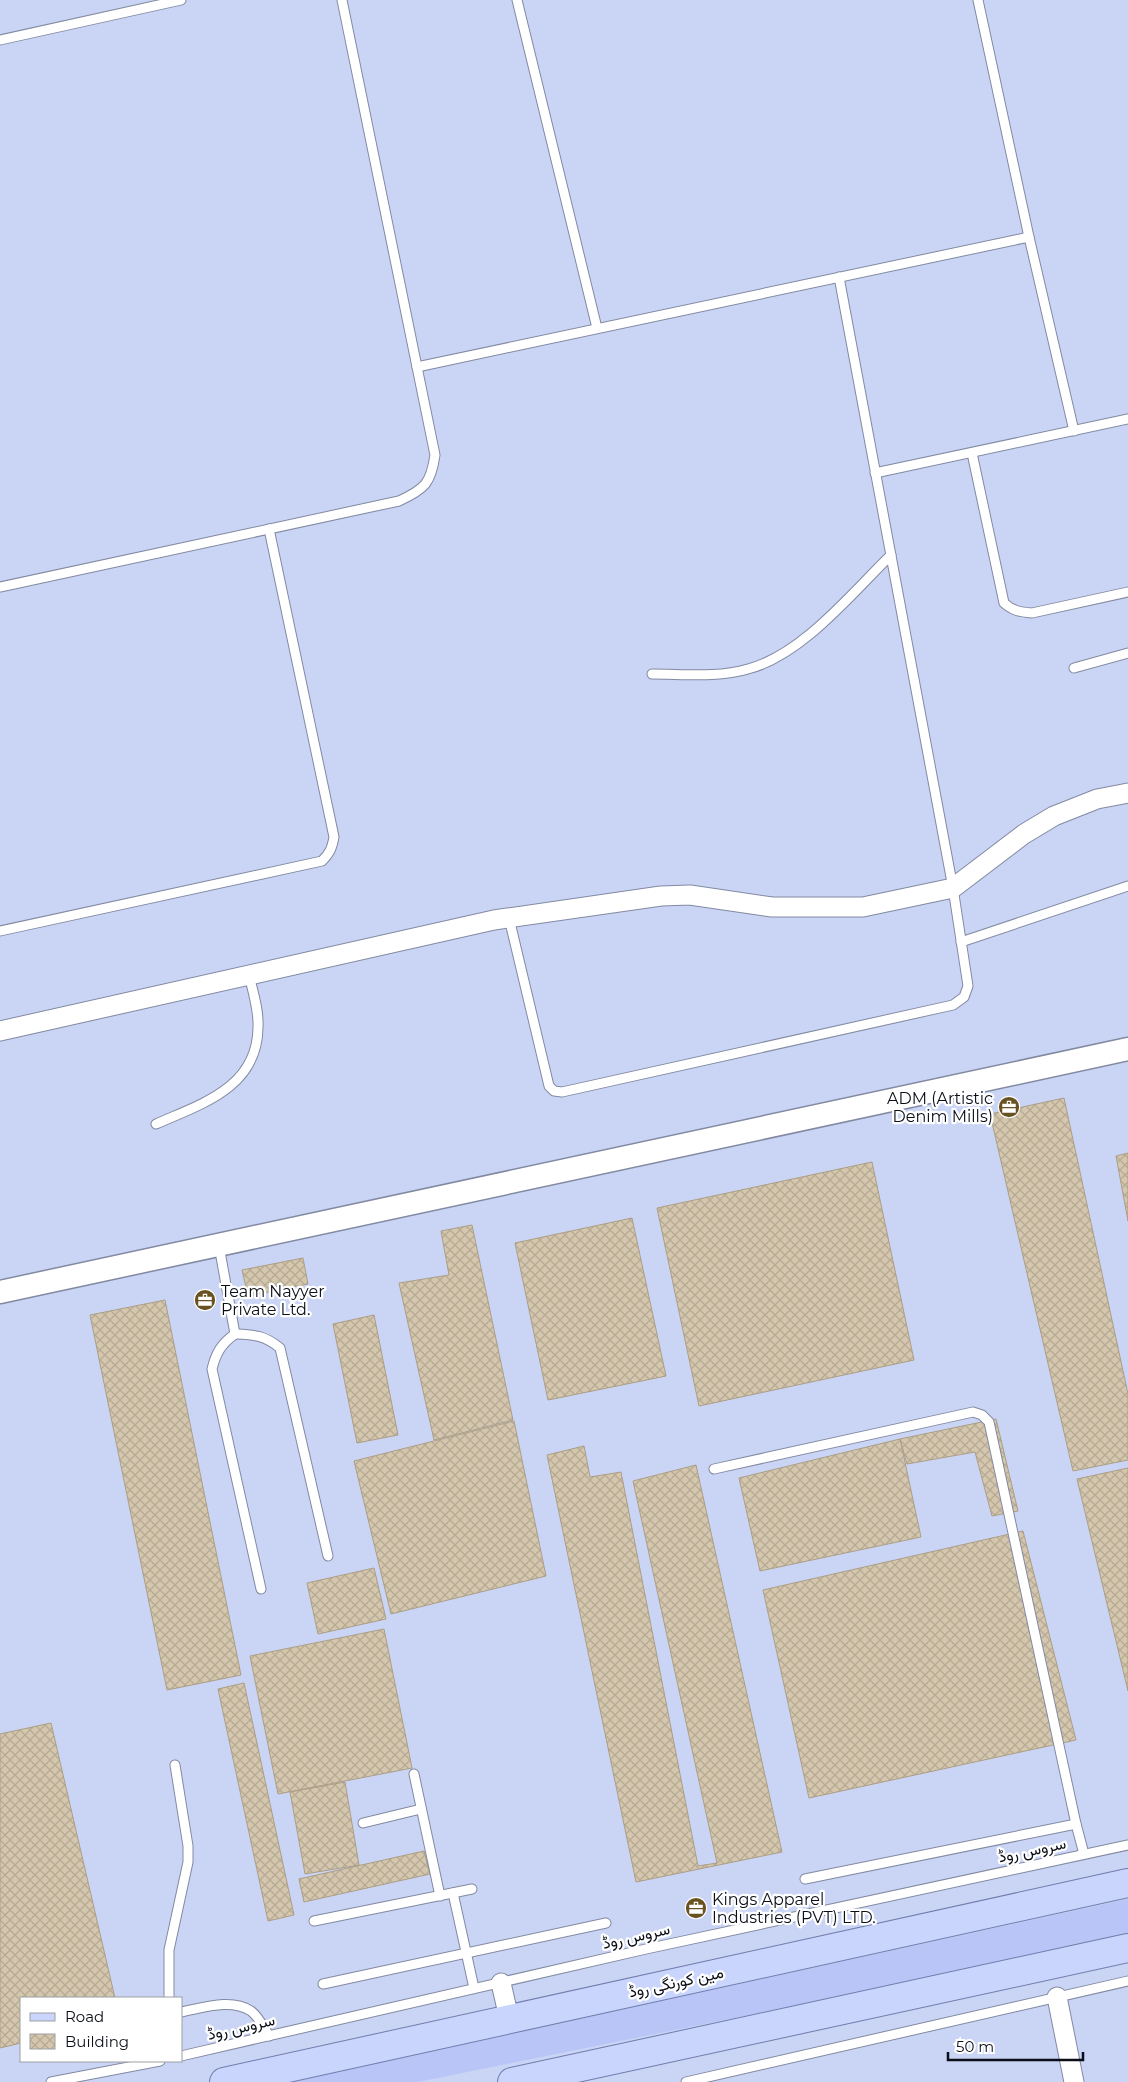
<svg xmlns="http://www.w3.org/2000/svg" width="1128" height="2082" font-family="Montserrat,Vazirmatn,sans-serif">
<defs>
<pattern id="building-cross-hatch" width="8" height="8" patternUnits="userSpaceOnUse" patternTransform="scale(1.25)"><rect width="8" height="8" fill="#d5c7ad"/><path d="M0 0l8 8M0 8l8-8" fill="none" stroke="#b6aa94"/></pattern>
</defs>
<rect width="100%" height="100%" fill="#d7dffa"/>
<!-- built -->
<path fill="#cad4f5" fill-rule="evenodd" d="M0 0H1128V2082H0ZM21 1998H181V2061H21Z"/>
<!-- grass -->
<polygon fill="#b8c5f6" points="1128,1899 1128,1937 976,1969 418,2082 289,2082"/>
<!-- building -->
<g fill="url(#building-cross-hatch)" stroke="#ab9e85">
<polygon points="1064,1098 1128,1394 1128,1460 1073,1471 990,1114"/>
<polygon points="1128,1153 1128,1221 1116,1156"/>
<polygon points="872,1162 914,1360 699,1406 657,1208"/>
<polygon points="632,1218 666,1376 548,1400 515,1243"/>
<polygon points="472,1225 513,1420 434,1440 399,1283 449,1275 441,1231"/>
<polygon points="303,1258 308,1284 248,1296 242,1270"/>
<polygon points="165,1300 241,1675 167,1690 90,1315"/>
<polygon points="374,1315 398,1435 357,1443 333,1324"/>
<polygon points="996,1419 1018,1511 992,1516 975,1452 907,1464 900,1439"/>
<polygon points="514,1421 546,1576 391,1614 354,1461"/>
<polygon points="900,1439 921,1537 760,1571 739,1478"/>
<polygon points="584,1446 590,1477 621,1472 698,1866 717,1863 633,1481 696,1465 782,1852 636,1882 547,1455"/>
<polygon points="1128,1468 1128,1691 1077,1479"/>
<polygon points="1023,1531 1076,1740 809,1798 763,1590"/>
<polygon points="374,1568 386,1619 318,1634 307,1583"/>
<polygon points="384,1629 412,1768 278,1794 250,1656"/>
<polygon points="244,1683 294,1915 268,1921 218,1689"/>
<polygon points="51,1723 115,1998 21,1998 21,2043 0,2048 0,1734"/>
<polygon points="345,1782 359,1865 305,1874 290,1792"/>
<polygon points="424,1851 430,1874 304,1902 299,1879"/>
</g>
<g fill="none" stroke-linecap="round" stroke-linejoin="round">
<!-- service casing -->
<g stroke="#828aa2" stroke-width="11">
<g id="service">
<polyline points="517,0 597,328"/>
<polyline points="978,0 1029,237 1074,431"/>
<polyline points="0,40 181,0"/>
<polyline points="417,367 1029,237"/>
<path d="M972 453 1004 603C1013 611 1020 612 1032 613L1128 592"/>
<polyline points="875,473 1128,419"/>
<path d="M0 587 399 501C425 489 431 483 435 455L342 0"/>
<polyline points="1074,668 1128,653"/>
<path d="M652 674C684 674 718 678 748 669 802 655 851 594 891 555"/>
<polyline points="509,918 549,1086 554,1091 562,1092 953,1005 964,997 968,986 953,888 839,277"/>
<path d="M0 931 322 861C330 853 332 848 334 837L269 529"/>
<polyline points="961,942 1128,886"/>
<path d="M156 1124C201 1104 257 1088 258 1028 259 1010 253 992 249 975"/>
<path d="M219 1246 235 1334C221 1344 216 1353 212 1369L261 1589"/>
<path d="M235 1334C255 1335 264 1335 280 1348L328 1556"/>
<polyline points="714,1469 973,1412 982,1415 989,1422 1076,1824 1084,1854"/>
<polyline points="414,1774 440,1896"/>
<polyline points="363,1823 421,1809"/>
<polyline points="805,1879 1076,1824"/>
<polyline points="453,1893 474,1988"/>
<polyline points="314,1921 472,1889"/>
<polyline points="323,1984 606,1923"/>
<polyline points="169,1998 169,1950 188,1862 188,1846 175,1765"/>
<path d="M181 2012C203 2008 231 1998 251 2011 259 2017 264 2028 269 2036"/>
<polyline points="181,2056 646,1949 1128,1845"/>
<polyline points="51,2082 160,2061"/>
<polyline points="686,2082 1128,1981"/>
</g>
</g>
<!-- minor casing -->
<g stroke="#828aa2" stroke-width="21">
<g id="minor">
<polyline points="0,1031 494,920 661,896 690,895 772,907 863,907 953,888 1024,834 1054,816 1097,799 1128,793"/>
<polyline points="501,1983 509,2018"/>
<polyline points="1057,1997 1074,2082"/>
</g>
</g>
<!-- tertiary casing -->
<g stroke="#828aa2" stroke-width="25">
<polyline id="tertiary" points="0,1292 1128,1049"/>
</g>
<!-- primary casing -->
<g stroke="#707dab" stroke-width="30">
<g id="primary">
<polyline points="224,2082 1128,1883"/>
<polyline points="512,2082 1128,1948"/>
</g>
</g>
<!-- service -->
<use href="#service" stroke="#fff" stroke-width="9"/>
<!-- minor -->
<use href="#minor" stroke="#fff" stroke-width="19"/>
<!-- tertiary -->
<use href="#tertiary" stroke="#fff" stroke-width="22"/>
<!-- primary -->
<use href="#primary" stroke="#cad5fd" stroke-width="28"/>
</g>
<!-- icons -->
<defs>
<g id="office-disc" transform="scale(1.125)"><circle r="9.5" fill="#685222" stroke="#fff"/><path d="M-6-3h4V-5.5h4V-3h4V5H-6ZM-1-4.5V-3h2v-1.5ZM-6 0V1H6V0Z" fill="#fff"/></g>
</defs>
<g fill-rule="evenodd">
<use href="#office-disc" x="1009" y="1107"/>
<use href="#office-disc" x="205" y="1300"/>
<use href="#office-disc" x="696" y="1908"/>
</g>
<g text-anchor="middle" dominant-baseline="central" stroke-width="4.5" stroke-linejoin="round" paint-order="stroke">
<!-- poi labels -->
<g font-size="16" fill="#0b0e17" stroke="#fff" text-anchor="start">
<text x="993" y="1098" text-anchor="end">ADM (Artistic<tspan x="993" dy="18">Denim Mills)</tspan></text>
<text x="221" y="1291">Team Nayyer<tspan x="221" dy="18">Private Ltd.</tspan></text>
<text x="712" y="1899">Kings Apparel<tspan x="712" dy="18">Industries (PVT) LTD.</tspan></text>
</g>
<!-- street labels -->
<g font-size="16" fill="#0b0e17" stroke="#fff">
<text transform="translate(1032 1850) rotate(-12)">سروس روڈ</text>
<text transform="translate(636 1936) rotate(-13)">سروس روڈ</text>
<text transform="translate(676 1982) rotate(-12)">مین کورنگی روڈ</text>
<text transform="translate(241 2027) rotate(-13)">سروس روڈ</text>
</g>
</g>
<!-- legend -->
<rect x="20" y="1997" width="162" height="65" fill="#ffffff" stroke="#9d9fa2"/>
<rect x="30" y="2013" width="25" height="8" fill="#cad5fd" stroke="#9d9fa2"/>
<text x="65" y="2022" font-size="15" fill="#0b0e17">Road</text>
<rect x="30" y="2034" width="25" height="15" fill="url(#building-cross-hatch)" stroke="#9d9fa2"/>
<text x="65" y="2047" font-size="15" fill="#0b0e17">Building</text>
<!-- scale -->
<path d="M948 2052v8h135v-8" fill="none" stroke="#0b0e17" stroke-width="2.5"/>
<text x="956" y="2052" font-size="15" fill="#0b0e17" stroke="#ffffff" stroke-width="4" paint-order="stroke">50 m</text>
</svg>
